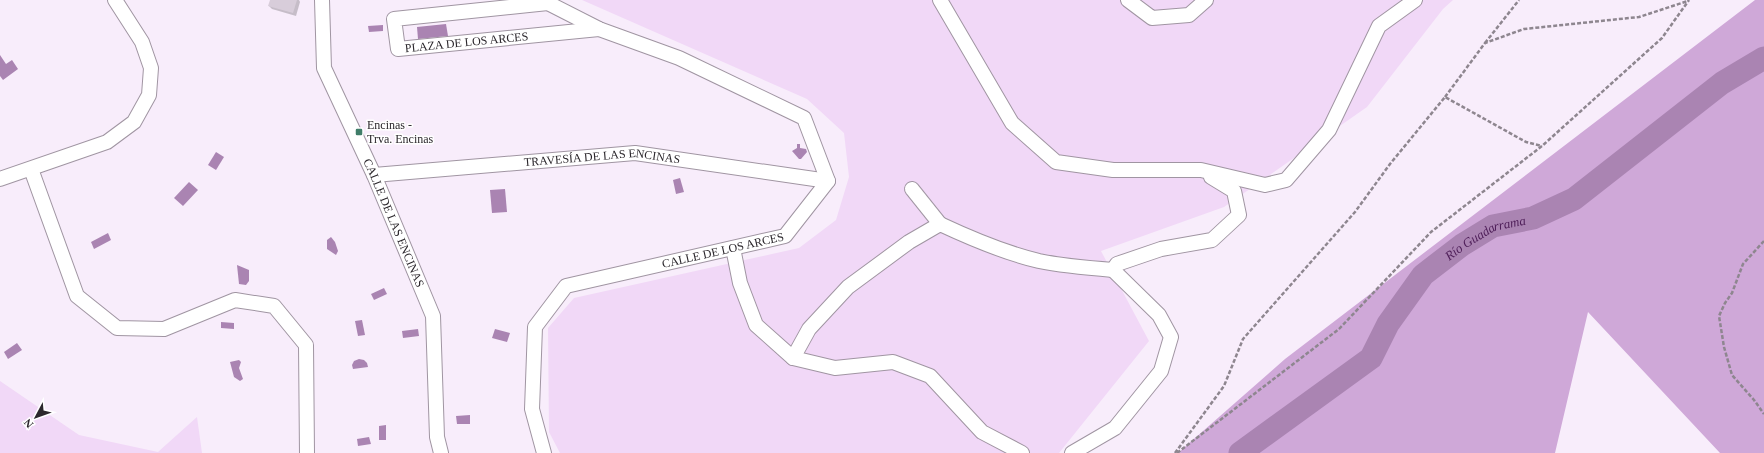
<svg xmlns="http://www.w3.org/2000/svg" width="1764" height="453" font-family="'Times New Roman',serif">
<rect width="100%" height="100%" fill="#f8edfb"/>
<!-- green -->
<g fill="#f1d8f7">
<polygon points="582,0 1453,0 1443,9 1367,107 1224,207 1101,251 1149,341 1059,453 560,453 549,432 548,328 574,298 799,248 836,220 849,177 844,133 807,99"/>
<polygon points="0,381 79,435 158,452 197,417 202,453 0,453"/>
</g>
<!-- forest -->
<polygon fill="#cfa8d8" points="1755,0 1764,0 1764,453 1720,453 1588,312 1555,453 1178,453 1285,359"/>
<!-- water -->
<g fill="#aa84b2">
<polygon points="446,24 448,36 418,39 417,27"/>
<polygon points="383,25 383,31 369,32 368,26"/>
<polygon points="0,55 6,64 12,60 18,69 3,80 0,76"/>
<polygon points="797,144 800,144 800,148 806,149 807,152 801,159 799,159 792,151 797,148"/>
<polygon points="216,152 224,157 216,170 208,165"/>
<polygon points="680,178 684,192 676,194 673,180"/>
<polygon points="189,182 198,190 183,206 174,198"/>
<polygon points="505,189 507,212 492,213 490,190"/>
<polygon points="108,233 111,240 94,249 91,242"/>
<polygon points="331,237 335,242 338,251 336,255 327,249 327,240"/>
<polygon points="237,265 249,270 249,281 246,285 239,284"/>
<polygon points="384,288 387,294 374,300 371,294"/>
<polygon points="362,320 365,335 358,336 355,321"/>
<polygon points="221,322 234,323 234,329 221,328"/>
<polygon points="418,329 419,336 403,338 402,331"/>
<polygon points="495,329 510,333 507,342 492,338"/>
<polygon points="17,343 22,350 8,359 4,352"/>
<polygon points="359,359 364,360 367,363 368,367 353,369 352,365 354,361"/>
<polygon points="239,360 241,362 239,368 243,379 240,381 234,377 230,362"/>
<polygon points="470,415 470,424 457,424 456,416"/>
<polygon points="386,425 386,440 379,440 379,426"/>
<polygon points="369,437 371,444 358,446 357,439"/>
</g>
<!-- shadow -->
<polygon fill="#0003" points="271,0 299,0 300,2 296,16 272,9 269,6"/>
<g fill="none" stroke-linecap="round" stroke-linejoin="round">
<!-- river -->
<path stroke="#aa84b2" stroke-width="23" id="s1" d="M1240 453 1371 358 1388 324 1423 275 1462 245 1493 226 1533 218 1574 199 1722 83 1764 58"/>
</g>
<!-- building -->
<polygon fill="#d8cdda" points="270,0 297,0 293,13 268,6"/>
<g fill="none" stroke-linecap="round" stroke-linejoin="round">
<!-- minor casing -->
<g stroke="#a095a2" stroke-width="16">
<g id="minor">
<path id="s2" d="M322 0 324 68 374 175 433 316 437 437 441 453"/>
<polyline points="940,0 1012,123 1056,162 1113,170 1201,170 1265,185 1286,180 1329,130 1379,26 1415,0"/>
<polyline points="1128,0 1152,18 1189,15 1206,0"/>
<path id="s3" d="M548 3 394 19 398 49 599 29"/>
<polyline points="31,169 77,296 117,328 164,329 235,300 274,306 306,345 307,453"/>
<path id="s4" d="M374 175 635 153 828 181"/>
<polyline points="0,179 107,142 134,122 149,95 151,68 142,42 115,0"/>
<polyline points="912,189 940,224"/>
<polyline points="733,248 740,283 756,325 793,358 835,368 893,362 930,376 982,432 1022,453"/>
<path d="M793 358 809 329 848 287 909 242 940 224C972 239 1005 253 1039 261 1063 266 1088 268 1113 270"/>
<path id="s5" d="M544 453 532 409 535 327 566 286 785 236 828 181 804 118 679 58 599 29 548 3 547 0"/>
<polyline points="1072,453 1115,428 1161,371 1171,337 1159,315 1113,270 1117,264 1161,249 1212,240 1239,215 1234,191 1211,177"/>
</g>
</g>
<!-- path -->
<g stroke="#8e868f" stroke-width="2.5" stroke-dasharray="4 2" stroke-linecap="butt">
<polyline points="1485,43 1519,0"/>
<polyline points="1445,97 1485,43 1524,29 1639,17 1688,1"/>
<polyline points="1764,241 1743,264 1732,293 1725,303 1719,316 1724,347 1732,375 1754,400 1764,414"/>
<polyline points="1175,453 1224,386 1243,339 1355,212 1390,164 1445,97 1526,142 1542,146"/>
<polyline points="1177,453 1339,329 1431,232 1542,146 1662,38 1689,0"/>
</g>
<!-- minor -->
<use href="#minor" stroke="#fff" stroke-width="14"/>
</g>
<!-- markers -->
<rect fill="#407d69" stroke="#fff" stroke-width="1.5" x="355" y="128" width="8" height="8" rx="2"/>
<g text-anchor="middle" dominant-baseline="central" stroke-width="3" stroke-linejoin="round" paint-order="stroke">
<!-- street labels -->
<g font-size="12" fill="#2b272c" stroke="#fff">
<text stroke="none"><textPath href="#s3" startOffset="254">PLAZA DE LOS ARCES</textPath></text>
<text stroke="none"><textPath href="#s4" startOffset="229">TRAVESÍA DE LAS ENCINAS</textPath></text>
<text stroke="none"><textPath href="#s2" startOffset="238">CALLE DE LAS ENCINAS</textPath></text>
<text stroke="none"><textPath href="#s5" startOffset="340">CALLE DE LOS ARCES</textPath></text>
</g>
<!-- poi labels -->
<g font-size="12" fill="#2b272c" stroke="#fff" text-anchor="start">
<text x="367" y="125">Encinas -<tspan x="367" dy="14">Trva. Encinas</tspan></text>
</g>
<!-- water labels -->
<g font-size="13" font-style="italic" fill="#4e1e58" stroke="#fff">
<text stroke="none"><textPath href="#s1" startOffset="334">Río Guadarrama</textPath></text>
</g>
</g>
<!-- north arrow -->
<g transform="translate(36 417) rotate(229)" stroke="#ffffff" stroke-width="3" paint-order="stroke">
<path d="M0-3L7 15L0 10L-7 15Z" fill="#2b272c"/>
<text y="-6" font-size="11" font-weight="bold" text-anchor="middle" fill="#2b272c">N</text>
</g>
</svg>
